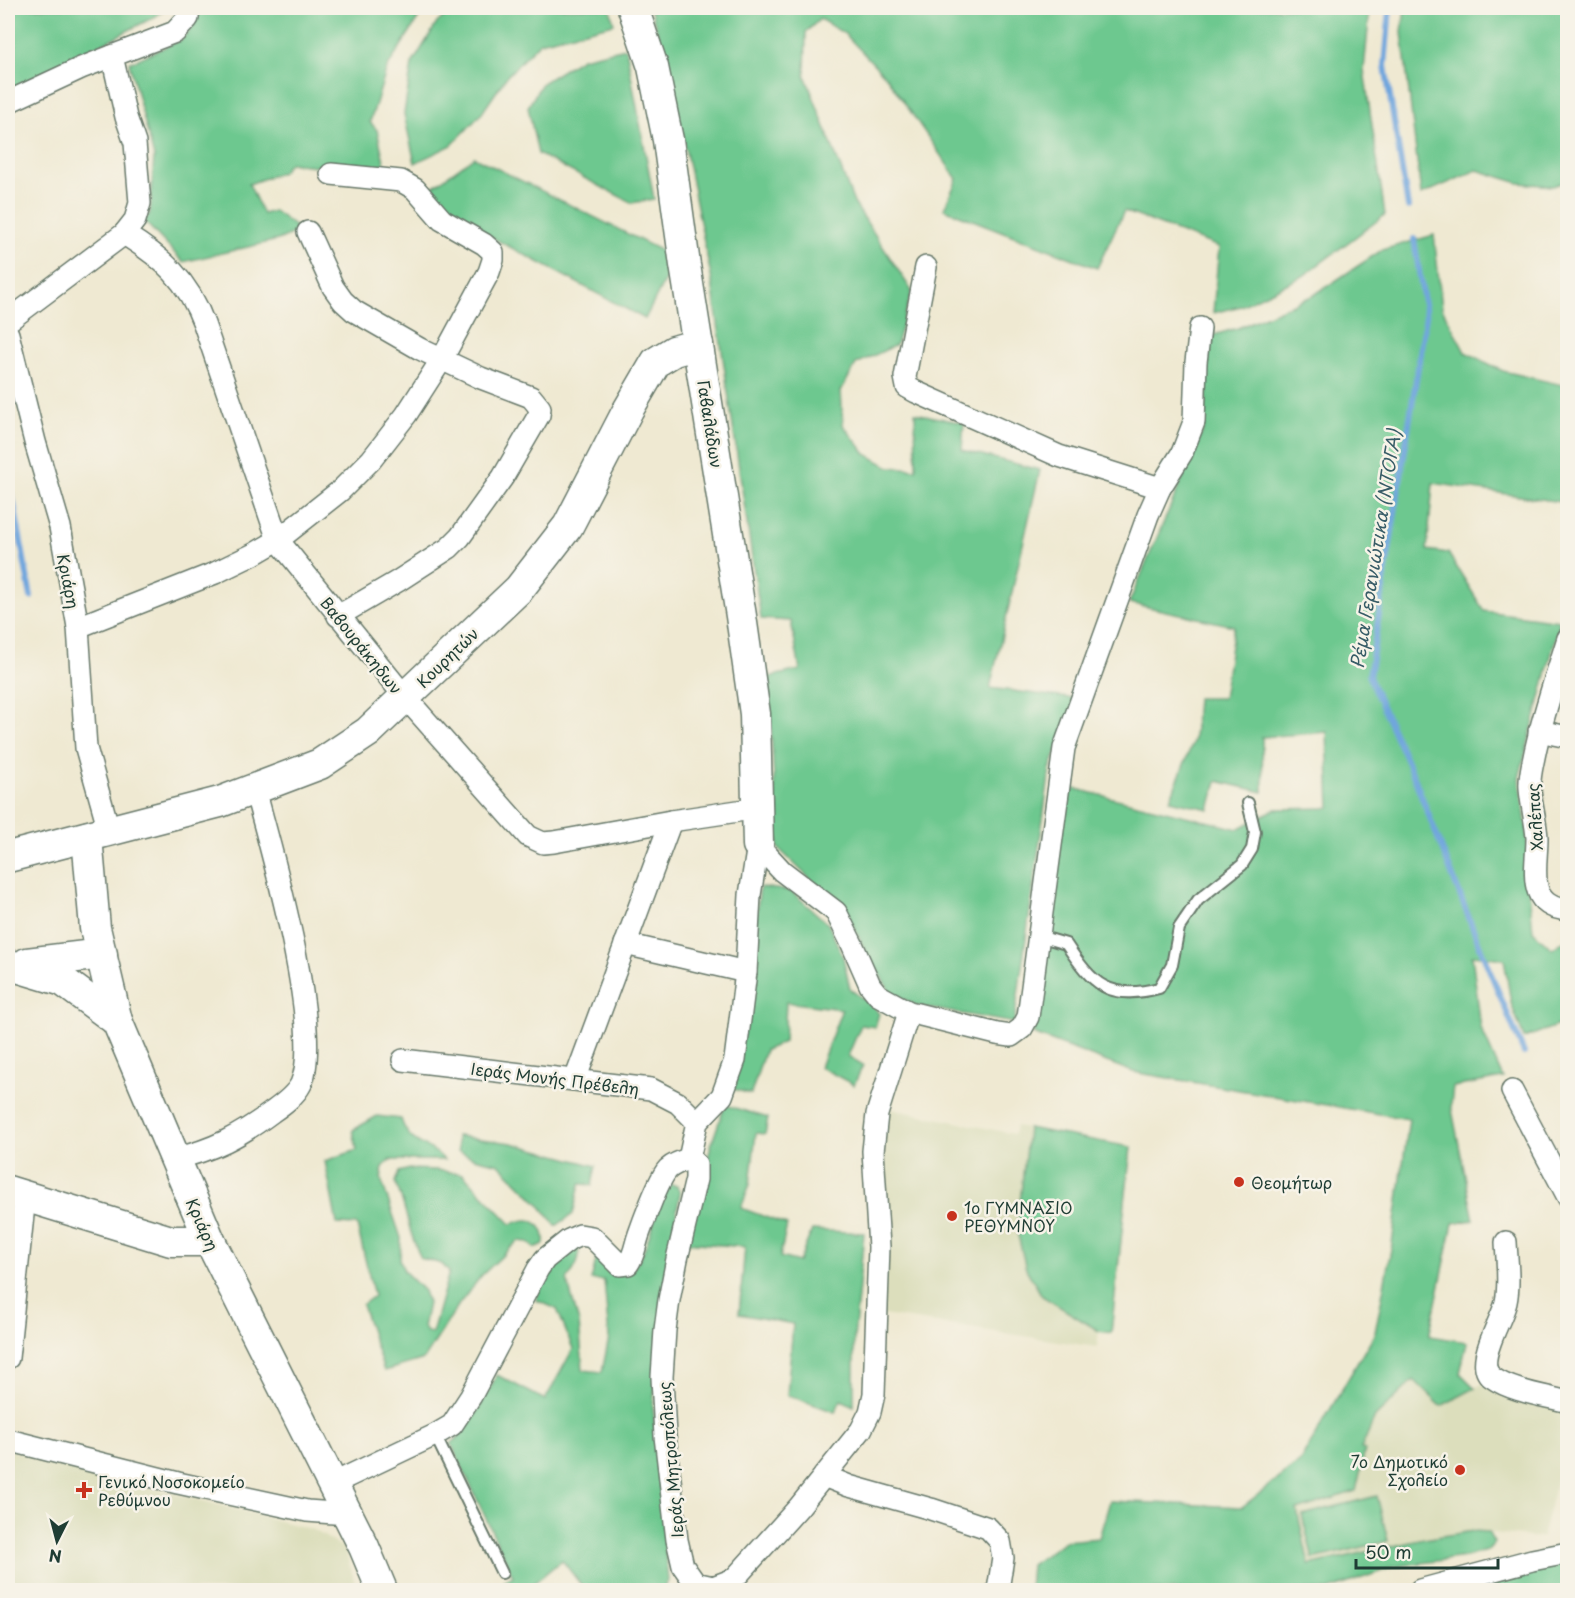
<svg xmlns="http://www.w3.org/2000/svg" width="1575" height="1598" font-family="'Playpen Sans',sans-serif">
<rect width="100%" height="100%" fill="#f7f3e8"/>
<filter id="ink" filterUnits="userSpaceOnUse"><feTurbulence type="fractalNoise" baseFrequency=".0167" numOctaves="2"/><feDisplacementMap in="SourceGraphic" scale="12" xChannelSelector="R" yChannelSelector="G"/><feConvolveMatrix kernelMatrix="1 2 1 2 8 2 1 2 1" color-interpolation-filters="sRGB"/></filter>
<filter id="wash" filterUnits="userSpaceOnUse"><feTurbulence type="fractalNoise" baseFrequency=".008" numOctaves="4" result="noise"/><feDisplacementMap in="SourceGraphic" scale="24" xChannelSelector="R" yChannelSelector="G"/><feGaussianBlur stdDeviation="1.35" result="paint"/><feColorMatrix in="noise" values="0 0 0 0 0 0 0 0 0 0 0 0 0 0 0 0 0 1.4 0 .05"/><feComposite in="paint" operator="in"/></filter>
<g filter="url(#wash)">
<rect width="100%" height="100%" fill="#efe9d2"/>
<!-- built -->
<g fill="#dcdebc">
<polygon points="887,1108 1014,1134 1016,1126 1028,1128 1017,1231 1042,1296 1099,1331 1097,1347 883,1315 881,1164"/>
<polygon points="1414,1380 1441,1406 1486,1382 1567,1409 1567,1438 1542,1538 1473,1531 1424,1539 1309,1565 1297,1509 1356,1491 1364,1450 1361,1449 1375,1417"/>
<polygon points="8,1450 314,1530 345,1549 357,1590 8,1590"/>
</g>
<!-- green -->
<g fill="#6dc88f" stroke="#468262" stroke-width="1.5">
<polygon points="8,8 167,8 156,16 11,91 8,86"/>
<polygon points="200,8 425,8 387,68 370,122 377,130 386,170 325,167 289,163 282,172 249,184 263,214 274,211 300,230 278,240 183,262 144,221 150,213 154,157 129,63 181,40 194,25"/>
<polygon points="453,8 610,8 614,24 540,42 507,76 482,113 452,145 415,163 404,114 412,64 437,23"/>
<polygon points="650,8 1370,8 1364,70 1385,215 1303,276 1241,306 1213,313 1219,247 1124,211 1097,268 944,209 957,179 888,79 845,34 820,19 806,32 805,75 854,203 912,291 896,345 856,364 841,391 843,425 866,454 889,467 916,469 915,413 964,423 962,450 1040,470 990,688 1077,699 1050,769 1014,1023 917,1006 890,992 865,950 841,901 811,880 778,848 768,677 800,670 791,621 761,619 711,276 670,73"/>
<polygon points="1405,8 1567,8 1567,181 1553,186 1519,183 1477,170 1421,195 1402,32"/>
<polygon points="626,48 654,199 632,203 538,154 528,107 542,83 582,58"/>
<polygon points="474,157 676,258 645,319 448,214 431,188"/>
<polygon points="1434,235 1442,308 1465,352 1503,371 1567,386 1567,503 1433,483 1427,550 1448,553 1484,611 1560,621 1519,778 1527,829 1528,879 1533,931 1552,949 1567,939 1567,1022 1524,1038 1511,1003 1504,959 1472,955 1481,1028 1503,1078 1453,1087 1451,1105 1474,1220 1453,1223 1429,1336 1467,1342 1460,1373 1475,1388 1441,1406 1414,1380 1375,1417 1361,1449 1365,1450 1356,1491 1297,1510 1309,1565 1424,1539 1473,1531 1488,1532 1494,1543 1487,1551 1465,1557 1393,1567 1329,1590 1029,1590 1031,1565 1065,1541 1099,1538 1110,1501 1242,1507 1299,1463 1375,1333 1392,1244 1409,1119 1133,1072 1033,1034 1066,785 1076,789 1238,829 1275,809 1330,808 1327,732 1262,737 1263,792 1217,781 1209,809 1170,800 1194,739 1197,698 1223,698 1234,626 1129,603 1204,428 1210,336 1238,328 1314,295 1382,250"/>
<polygon points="760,887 791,891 828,924 843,957 850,989 873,1006 879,1014 875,1027 861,1025 848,1056 863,1065 854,1085 820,1067 842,1009 786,1002 784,1042 765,1050 751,1094 733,1089"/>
<polygon points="725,1105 768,1118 765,1134 756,1133 750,1184 741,1208 787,1225 780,1257 799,1262 812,1230 864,1233 854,1338 854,1406 841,1400 835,1412 787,1395 793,1324 739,1314 745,1247 687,1242 712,1142"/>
<path d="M377 1116 401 1119C410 1149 431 1142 444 1160H390L383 1167 381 1179 401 1238 400 1260 404 1271 424 1291 428 1303 423 1327 427 1332 432 1333 449 1272 442 1264 421 1258C408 1234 407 1207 395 1182L399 1172 410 1169 436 1170 463 1174 511 1224C516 1223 521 1220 526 1220 538 1219 546 1233 544 1244L535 1248 528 1242 518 1241 482 1275 459 1304 424 1359 384 1371 362 1305 374 1296 357 1225 337 1224 325 1161 357 1150 353 1130Z"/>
<polygon points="1028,1128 1131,1147 1111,1333 1099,1331 1042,1296 1026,1269 1017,1231"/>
<polygon points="457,1136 512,1143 596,1166 592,1185 580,1184 573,1214 556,1226 539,1204 499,1164 474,1158 458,1151"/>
<path d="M670 1185 677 1186 680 1193 670 1249 653 1406 668 1581 662 1590H585L562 1560 529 1587 522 1590H507L504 1581 513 1576 451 1444C472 1425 484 1399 497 1375L545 1400 573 1349 557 1309 536 1300C545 1270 551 1264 577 1246 583 1258 574 1270 567 1280L579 1323 583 1370 602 1372 609 1338 604 1280H591L597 1256 607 1268 627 1275C652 1250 651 1214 670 1185Z"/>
<polygon points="1377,1496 1388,1541 1313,1559 1302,1515"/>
<polygon points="1567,1560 1564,1590 1479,1590 1478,1582"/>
</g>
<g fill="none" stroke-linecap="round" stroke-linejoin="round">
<!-- stream -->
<g stroke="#70a6dd" stroke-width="6">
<polyline points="1390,8 1385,66 1408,207"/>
<polyline points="1414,239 1426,316 1369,677 1414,777 1486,962 1524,1053"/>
<polyline points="8,486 14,504 31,597"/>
</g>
</g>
</g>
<g filter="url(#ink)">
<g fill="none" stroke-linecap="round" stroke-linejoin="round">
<!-- lane casing -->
<g stroke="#68796b" stroke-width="14">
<g id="lane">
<path d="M1039 936 1066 944C1093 985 1109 1001 1159 988L1172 965 1179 928 1198 900 1242 865 1252 849 1255 832 1248 803"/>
<polyline points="435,1435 502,1573"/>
</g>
</g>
<!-- street casing -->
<g stroke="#68796b" stroke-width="24">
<g id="street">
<polyline points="8,102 81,68 112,56"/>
<polyline points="308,232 333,287 343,301 354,311 420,349 481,378 531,397 540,408 539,415 503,477 460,537 449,548 398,581 338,616"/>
<path d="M124 234C163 258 188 280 204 324L278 540 405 697 528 836 543 843 554 842 671 821 758 808"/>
<polyline points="926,267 905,377 907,387 916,392 1059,456 1160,488"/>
<polyline points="8,321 124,234 135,220 140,203 135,143 126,117 112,56 175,32 188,18 189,8"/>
<polyline points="8,334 35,442 60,527 78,627 86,748 109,830"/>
<polyline points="78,627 215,573 254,554 278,540 340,491 371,460 406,415 442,359 489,272 493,260 493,252 484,244 442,220 415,189 401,181 331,174"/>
<path d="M1568 638C1556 677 1542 716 1534 757 1532 767 1529 778 1530 788 1531 805 1536 821 1537 838 1537 868 1525 907 1568 910"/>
<polyline points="1539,731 1568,737"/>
<polyline points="625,944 746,972"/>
<polyline points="403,1060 651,1089 678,1103 697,1122"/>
<polyline points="575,1080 671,821"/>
<polyline points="1512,1091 1568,1197"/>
<path d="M174 1159C213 1150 240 1136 272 1112 282 1105 295 1096 301 1084 324 1032 271 849 255 790"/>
<polyline points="689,1159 697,1122 722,1096 735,1060 746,972 750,895 758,845 782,871 836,912 852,944 870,985 878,995 909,1012 997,1034 1011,1036 1022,1028 1028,1017 1064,748 1148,515 1160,488 1182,453 1194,422 1196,362 1200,328"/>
<path d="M1506 1242C1507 1262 1510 1283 1506 1302 1502 1321 1472 1365 1493 1378 1511 1391 1546 1396 1568 1402"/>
<polyline points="8,1358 25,1196"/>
<polyline points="8,1440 178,1483 307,1511 347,1514"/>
<polyline points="824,1476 849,1486 931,1509 988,1528 1000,1541 1003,1558 998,1590"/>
<path d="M332 1484 435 1435 452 1425 471 1396 538 1269 545 1259 569 1240 580 1235 592 1237 620 1265 628 1264C635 1254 635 1245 639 1234 644 1220 659 1178 668 1169 674 1164 681 1161 689 1159L696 1164V1179L677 1259 669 1300 665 1330 662 1377 665 1436 677 1540 683 1566 695 1583 713 1587 734 1579 799 1507 861 1430 870 1412 874 1394 879 1247 873 1151 877 1114 909 1012"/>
<polyline points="1420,1590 1532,1560 1568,1553"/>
</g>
</g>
<!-- secondary casing -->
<g stroke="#68796b" stroke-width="33">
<g id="secondary">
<polyline points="633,8 653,67 668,140 685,265 741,616 755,714 758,845"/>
<polyline points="87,837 95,928 117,1021 210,1241 364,1547 382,1590"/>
<polyline points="8,857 220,802 320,764 368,732 519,589 568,526 628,410 656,362 674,351 698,344"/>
<polyline points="27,963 102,954"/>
<polyline points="10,965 63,981 117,1021"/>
<polyline points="8,1191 171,1241 210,1241"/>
</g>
</g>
<!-- lane -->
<use href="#lane" stroke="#fff" stroke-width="10"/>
<!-- street -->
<use href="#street" stroke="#fff" stroke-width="21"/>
<!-- secondary -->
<use href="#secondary" stroke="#fff" stroke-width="30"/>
</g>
</g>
<!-- markers -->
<g fill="#c8321e" stroke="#f7f3e8" stroke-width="2">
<circle cx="1239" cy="1182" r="6"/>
<circle cx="952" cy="1216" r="6"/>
<circle cx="1460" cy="1470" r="6"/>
<path d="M81 1481h6v6h6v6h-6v6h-6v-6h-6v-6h6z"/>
</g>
<g text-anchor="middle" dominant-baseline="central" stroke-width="5" stroke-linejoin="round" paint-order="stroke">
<!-- street labels -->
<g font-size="16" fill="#1f3d34" stroke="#f7f3e8">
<text transform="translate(711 424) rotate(81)">Γαβαλάδων</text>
<text transform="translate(69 581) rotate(79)">Κριάρη</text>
<text transform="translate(362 645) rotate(51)">Βαβουράκηδων</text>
<text transform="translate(447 657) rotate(-44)">Κουρητών</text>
<text transform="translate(1534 817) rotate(-94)">Χαλέπας</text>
<text transform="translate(555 1078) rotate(7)">Ιεράς Μονής Πρέβελη</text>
<text transform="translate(203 1224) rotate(66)">Κριάρη</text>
<text transform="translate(670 1460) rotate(-95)">Ιεράς Μητροπόλεως</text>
</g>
<!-- poi labels -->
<g font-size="16" fill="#1f3d34" stroke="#f7f3e8" text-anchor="start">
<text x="1251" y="1182">Θεομήτωρ</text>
<text x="964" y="1207">1ο ΓΥΜΝΑΣΙΟ<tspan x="964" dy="18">ΡΕΘΥΜΝΟΥ</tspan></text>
<text x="1448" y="1461" text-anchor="end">7ο Δημοτικό<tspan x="1448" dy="18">Σχολείο</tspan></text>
<text x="98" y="1481">Γενικό Νοσοκομείο<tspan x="98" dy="18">Ρεθύμνου</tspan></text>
</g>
<!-- water labels -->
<g font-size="18" font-style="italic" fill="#375c67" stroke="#f7f3e8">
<text transform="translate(1375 549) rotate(-81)">Ρέμα Γερανιώτικα (ΝΤΟΓΑ)</text>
</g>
</g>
<!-- margin -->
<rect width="1575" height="1598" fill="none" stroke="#f7f3e8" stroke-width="30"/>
<!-- north arrow -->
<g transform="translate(57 1541) rotate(186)" stroke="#f7f3e8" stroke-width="4.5" paint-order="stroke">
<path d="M0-4.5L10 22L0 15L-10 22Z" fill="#1f3d34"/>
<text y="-9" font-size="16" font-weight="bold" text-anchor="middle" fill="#1f3d34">N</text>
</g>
<!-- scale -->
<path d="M1356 1559v9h142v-9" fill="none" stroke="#1f3d34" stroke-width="3"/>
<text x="1365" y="1559" font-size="18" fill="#1f3d34" stroke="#f7f3e8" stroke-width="4.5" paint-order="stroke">50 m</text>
</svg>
